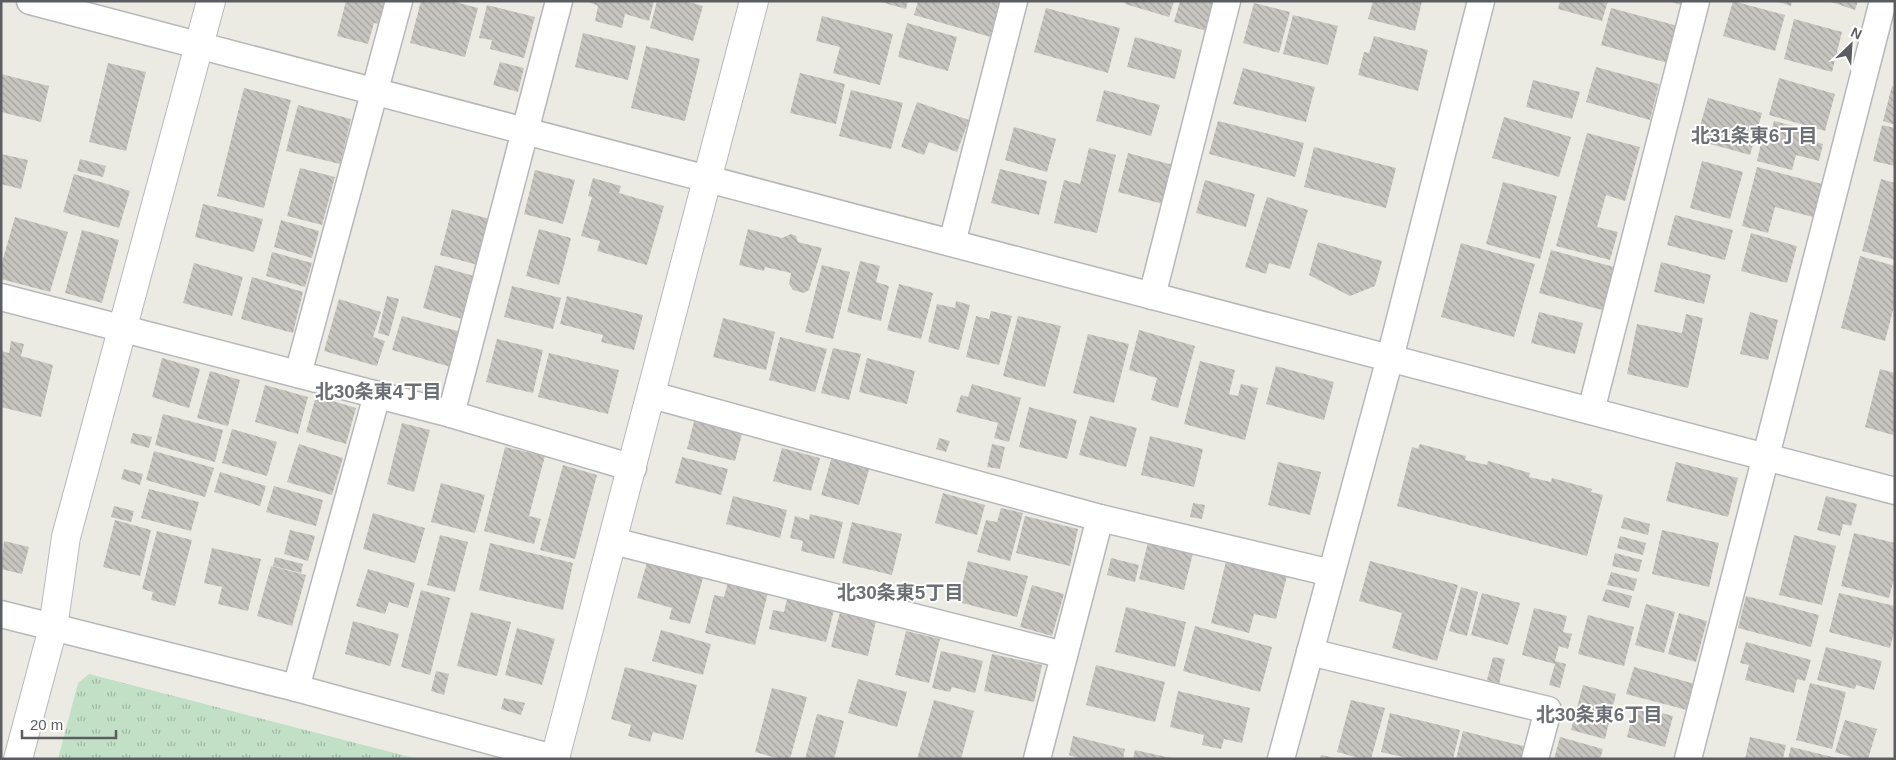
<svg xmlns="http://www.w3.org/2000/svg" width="1896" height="760" font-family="Arial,'Noto Sans JP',sans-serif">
<defs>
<pattern id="park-tufts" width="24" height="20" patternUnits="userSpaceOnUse" patternTransform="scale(1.25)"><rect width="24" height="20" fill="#c2e0c6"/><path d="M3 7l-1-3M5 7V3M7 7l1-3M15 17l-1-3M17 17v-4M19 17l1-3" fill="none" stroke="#a1b9a4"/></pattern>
<pattern id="building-back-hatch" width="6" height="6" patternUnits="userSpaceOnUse" patternTransform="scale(1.25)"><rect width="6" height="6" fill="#c7c5bf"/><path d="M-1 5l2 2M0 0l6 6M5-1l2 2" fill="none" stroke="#a5a39f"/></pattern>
</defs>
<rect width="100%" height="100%" fill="#ecebe3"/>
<!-- park -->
<polygon fill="url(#park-tufts)" points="89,674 418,759 58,759 78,683"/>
<!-- building -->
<g fill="url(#building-back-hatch)">
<polygon points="346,1 386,1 380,24 374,23 368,44 337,36"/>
<polygon points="421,1 451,1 478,8 465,57 410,43"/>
<polygon points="587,1 654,1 649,21 625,14 622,28 595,21 598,6"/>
<polygon points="657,1 685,1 703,6 693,41 650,28"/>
<polygon points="877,1 908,1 906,9"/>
<polygon points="918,1 1000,1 991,37 914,15"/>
<polygon points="1125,1 1174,1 1169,17 1125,4"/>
<polygon points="1180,1 1218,1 1210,32 1174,22"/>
<polygon points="1373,1 1422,1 1415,31 1368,19"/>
<polygon points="1560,1 1608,1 1602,21 1558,9"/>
<polygon points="1669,1 1685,1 1684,6"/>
<polygon points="1733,1 1785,15 1775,51 1723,36"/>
<polygon points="1776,1 1792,1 1791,6"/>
<polygon points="1828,1 1858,1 1855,10"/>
<polygon points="1254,3 1290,12 1279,53 1243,43"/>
<polygon points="487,5 535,17 524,58 490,49 492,40 479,38"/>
<polygon points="1046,8 1120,28 1108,73 1034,52"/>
<polygon points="1611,8 1678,26 1668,63 1601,45"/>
<polygon points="1293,15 1338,26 1328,65 1283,54"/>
<polygon points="822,16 893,34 880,85 833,73 840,47 816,41"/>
<polygon points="1794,19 1842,32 1832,72 1784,59"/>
<polygon points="907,23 957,37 948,71 898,57"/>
<polygon points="583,33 636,46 628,80 575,67"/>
<polygon points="1374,36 1428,50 1418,91 1358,75 1364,52 1369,53"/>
<polygon points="1135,37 1182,50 1175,79 1127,67"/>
<polygon points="646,46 700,59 685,121 631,108"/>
<polygon points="500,62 524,68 518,92 493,85"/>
<polygon points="108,63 146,72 126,151 89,142"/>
<polygon points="1596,67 1659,84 1650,120 1586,102"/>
<polygon points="1243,68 1315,87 1306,122 1233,104"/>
<polygon points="800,73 845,84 836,124 790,113"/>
<polygon points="1,74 49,86 41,122 1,112"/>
<polygon points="1779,78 1835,94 1825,131 1769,115"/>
<polygon points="1533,80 1580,92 1572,119 1526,107"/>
<polygon points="1892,86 1895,87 1895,125 1883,121"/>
<polygon points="244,88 291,100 264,208 217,196"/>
<polygon points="851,90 903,103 891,149 839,136"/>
<polygon points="1104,90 1160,105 1151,136 1096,121"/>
<polygon points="1708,98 1762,113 1750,155 1696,140"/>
<polygon points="917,102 969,120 957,152 929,142 924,155 901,147"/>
<polygon points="298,105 351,119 340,164 286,151"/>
<polygon points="1504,117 1571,137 1559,177 1492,158"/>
<polygon points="1218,121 1304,143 1295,177 1209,154"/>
<polygon points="1774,121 1805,129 1803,138 1823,144 1819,161 1796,155 1792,170 1757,161 1762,139 1769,141"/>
<polygon points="1882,125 1895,128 1895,166 1873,161"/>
<polygon points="1014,127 1056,139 1047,172 1005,160"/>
<polygon points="1587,133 1640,147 1625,201 1606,195 1597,227 1618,232 1610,260 1556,246"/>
<polygon points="1314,147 1396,168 1386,208 1304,187"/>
<polygon points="1089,148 1116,155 1097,233 1054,223 1064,180 1080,184"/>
<polygon points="1128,153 1173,165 1163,204 1118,192"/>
<polygon points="1,154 28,160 21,189 1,184"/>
<polygon points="80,159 106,166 103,177 77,171"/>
<polygon points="1702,161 1743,172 1730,219 1690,208"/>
<polygon points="1757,167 1822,184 1813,217 1775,207 1768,233 1742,226"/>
<polygon points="300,168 335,177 322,225 287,216"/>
<polygon points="1000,169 1047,181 1039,215 991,203"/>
<polygon points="535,170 575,180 563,224 524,214"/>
<polygon points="74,174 130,191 119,228 63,212"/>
<polygon points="593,178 621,186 619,193 664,206 647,265 597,251 600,241 581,236 592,197 588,196"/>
<polygon points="1881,179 1895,183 1895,260 1862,251"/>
<polygon points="1205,180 1255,194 1246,227 1196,213"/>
<polygon points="1503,182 1557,196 1540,259 1486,244"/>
<polygon points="1267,197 1308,210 1290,269 1269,263 1266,274 1245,267"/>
<polygon points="203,204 263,219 254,252 195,237"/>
<polygon points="452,209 490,219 478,265 440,255"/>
<polygon points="1675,215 1733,230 1725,260 1667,245"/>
<polygon points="15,217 68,232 50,292 1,279 1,266"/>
<polygon points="281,220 319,231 312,258 274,247"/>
<polygon points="539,229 571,238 559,285 526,276"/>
<polygon points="748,229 782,238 791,234 796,236 798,242 822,248 809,290 804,293 793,290 789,284 791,273 765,267 764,271 739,265"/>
<polygon points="82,230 119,240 102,303 65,293"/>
<polygon points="1751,233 1797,246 1787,283 1741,271"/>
<polygon points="1318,242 1382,261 1375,286 1350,296 1309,275"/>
<polygon points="1461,243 1535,264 1514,337 1441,317"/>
<polygon points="1551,250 1614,267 1602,310 1539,293"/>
<polygon points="272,252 312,263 305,287 266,276"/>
<polygon points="1860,256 1895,266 1895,303 1885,341 1841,328"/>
<polygon points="860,261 880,266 876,282 889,286 881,321 847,312"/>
<polygon points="1661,262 1711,275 1704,304 1654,292"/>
<polygon points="194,263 243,277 232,316 183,303"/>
<polygon points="435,265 474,276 462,319 423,308"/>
<polygon points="822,265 850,272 833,339 805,332"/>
<polygon points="252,277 303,292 293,333 241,319"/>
<polygon points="899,284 933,293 921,339 887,330"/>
<polygon points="512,286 561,298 553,329 504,317"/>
<polygon points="387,296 399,299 389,336 378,333"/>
<polygon points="567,296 643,315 634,350 601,342 603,335 560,324"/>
<polygon points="339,299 381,312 373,337 385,341 377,366 366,363 368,357 366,363 324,351"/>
<polygon points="956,301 970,305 959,350 928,342 937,304 955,308"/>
<polygon points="991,311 1012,316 999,365 966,357 976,316 989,319"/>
<polygon points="1539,312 1583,323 1575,354 1531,343"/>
<polygon points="1750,312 1778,320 1768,360 1740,354"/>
<polygon points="1686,314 1703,318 1688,388 1627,374 1637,324 1682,333"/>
<polygon points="402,316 461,332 451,367 392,350"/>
<polygon points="1018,316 1061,326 1045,387 1003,376"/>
<polygon points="723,318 775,332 766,370 713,357"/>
<polygon points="1139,330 1195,346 1178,408 1151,400 1157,378 1129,370"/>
<polygon points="1088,334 1129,344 1114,403 1073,393"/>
<polygon points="780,337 827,349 815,392 769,380"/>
<polygon points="497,339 543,350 533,393 486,382"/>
<polygon points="11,341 24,344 21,356 53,365 41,417 1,407 1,351 9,353"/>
<polygon points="833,348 861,354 849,400 821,393"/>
<polygon points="549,353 619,370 608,414 538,397"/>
<polygon points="162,358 200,369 189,408 152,397"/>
<polygon points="867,358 915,371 907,404 859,392"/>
<polygon points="1200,361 1235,370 1229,394 1238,396 1241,384 1258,388 1245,440 1184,424"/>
<polygon points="1276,366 1334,382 1324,420 1266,404"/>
<polygon points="1880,369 1895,373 1895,426 1893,435 1865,427"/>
<polygon points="210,371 240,380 228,426 197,418"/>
<polygon points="972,384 1021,398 1009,442 994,438 998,423 956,412 961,395 968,397"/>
<polygon points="265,385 308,397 298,434 255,422"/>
<polygon points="316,396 356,408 346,444 306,432"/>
<polygon points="1029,407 1077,420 1067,459 1019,447"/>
<polygon points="163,414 223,430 215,462 155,445"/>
<polygon points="1090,416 1137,428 1126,467 1079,455"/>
<polygon points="695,418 743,430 735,461 687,449"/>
<polygon points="402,423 430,430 414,492 387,484"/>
<polygon points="232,429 277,442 267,476 222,463"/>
<polygon points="133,433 152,437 149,448 130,443"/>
<polygon points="1150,436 1203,449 1194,487 1141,475"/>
<polygon points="939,438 950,441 946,452 936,449"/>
<polygon points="299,444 343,458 332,495 287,482"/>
<polygon points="992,444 1005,447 1000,469 987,467"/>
<polygon points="1420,444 1466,456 1465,460 1487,465 1488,461 1530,473 1529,477 1551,482 1552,478 1592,489 1591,492 1603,495 1587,556 1397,506 1412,447 1418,449"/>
<polygon points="505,447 545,456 529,516 541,519 534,544 484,531"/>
<polygon points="782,448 820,458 811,491 773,481"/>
<polygon points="154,451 214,468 205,497 146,480"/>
<polygon points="832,456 870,466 859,505 821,495"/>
<polygon points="682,457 728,469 721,495 675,483"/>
<polygon points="1278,462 1321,472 1310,515 1268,505"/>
<polygon points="1676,462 1738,478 1728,517 1666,501"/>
<polygon points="563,465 597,475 575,559 540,550"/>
<polygon points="124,469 143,474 140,485 121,479"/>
<polygon points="220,472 266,486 260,506 214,492"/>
<polygon points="441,483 485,495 475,533 431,522"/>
<polygon points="274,486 323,500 316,526 266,512"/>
<polygon points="149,489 199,502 191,531 141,518"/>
<polygon points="943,493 985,505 977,535 935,523"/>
<polygon points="733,496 787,510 780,538 726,524"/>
<polygon points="1826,496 1857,504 1851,526 1843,524 1840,536 1817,530"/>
<polygon points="1193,503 1205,505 1202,519 1190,517"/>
<polygon points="114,506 134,511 131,522 111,517"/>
<polygon points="1001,508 1023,513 1010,561 977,552 986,520 997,522"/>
<polygon points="373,513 425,528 415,563 363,549"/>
<polygon points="810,514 843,522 834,559 801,551 803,541 790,538 795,516 809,520"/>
<polygon points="1025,516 1078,529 1070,566 1016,553"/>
<polygon points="1624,517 1650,524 1648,535 1621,528"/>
<polygon points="115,520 151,530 140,576 103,567"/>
<polygon points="852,522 902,534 892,575 842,563"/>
<polygon points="290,530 315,536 308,561 284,554"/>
<polygon points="1662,530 1719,543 1709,587 1652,574"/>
<polygon points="157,531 192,540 175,606 151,600 153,592 142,589"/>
<polygon points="1854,533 1895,543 1895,575 1889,598 1841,586"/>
<polygon points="440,535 468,542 455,592 427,585"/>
<polygon points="1794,535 1836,546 1822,605 1779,595"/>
<polygon points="1620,536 1646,543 1643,555 1617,548"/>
<polygon points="1149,538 1194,549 1184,590 1139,579"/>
<polygon points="4,541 29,547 22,574 1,569"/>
<polygon points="490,543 573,563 563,610 479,590"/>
<polygon points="212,548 261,559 248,611 218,604 222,587 204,583"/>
<polygon points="1615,553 1642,560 1639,572 1612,566"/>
<polygon points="275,557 303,564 301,573 273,566"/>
<polygon points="1227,557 1288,572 1276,619 1254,614 1249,633 1211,623"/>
<polygon points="1111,558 1139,565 1135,582 1107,575"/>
<polygon points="968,561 1028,576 1017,617 958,602"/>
<polygon points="1370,561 1458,585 1437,661 1392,648 1402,613 1359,601"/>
<polygon points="647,562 703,578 690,624 669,619 672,608 637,598"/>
<polygon points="271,566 306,575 292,626 257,616"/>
<polygon points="368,569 415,583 408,608 389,602 385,614 356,606"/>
<polygon points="1611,572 1637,579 1634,591 1607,585"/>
<polygon points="728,582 768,592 755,645 705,633 714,595 724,597"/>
<polygon points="1032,585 1064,594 1052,636 1020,627"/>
<polygon points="1461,587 1478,592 1467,636 1449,631"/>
<polygon points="1606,589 1632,596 1629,608 1602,601"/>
<polygon points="421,590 450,598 430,675 401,667"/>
<polygon points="1482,593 1520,603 1508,645 1471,635"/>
<polygon points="1839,593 1895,606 1895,628 1890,648 1829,632"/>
<polygon points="1746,596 1819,615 1811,647 1738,628"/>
<polygon points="787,599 834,610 826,642 769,629 773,610 784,612"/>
<polygon points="1646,604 1675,612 1664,653 1635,645"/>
<polygon points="1126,607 1186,622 1175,667 1115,652"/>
<polygon points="1534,608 1567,616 1563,632 1572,634 1568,649 1559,646 1555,661 1566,664 1560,688 1549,685 1555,664 1522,655"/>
<polygon points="471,612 511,622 497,676 457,666"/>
<polygon points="840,612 876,621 868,656 831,647"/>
<polygon points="1679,613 1707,621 1696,662 1668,654"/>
<polygon points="1588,615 1634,627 1624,666 1578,654"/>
<polygon points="353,621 399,634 390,666 345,654"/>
<polygon points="1195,626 1272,647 1260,692 1183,671"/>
<polygon points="517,628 555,639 542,685 505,675"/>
<polygon points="661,630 711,644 703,675 652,661"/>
<polygon points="906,631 940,639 929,683 895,675"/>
<polygon points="1746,642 1811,660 1805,681 1797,679 1794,693 1745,680 1749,665 1740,663"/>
<polygon points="1826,647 1882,661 1874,690 1856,685 1855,689 1817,680"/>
<polygon points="941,651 983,661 975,693 952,687 950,692 932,688"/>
<polygon points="992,654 1042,665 1034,702 984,691"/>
<polygon points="1493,657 1505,659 1499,684 1487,680"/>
<polygon points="1096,665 1165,682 1155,722 1086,705"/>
<polygon points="625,667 697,685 683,740 653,732 650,742 628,736 631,725 611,719"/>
<polygon points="1634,667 1695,684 1687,710 1626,694"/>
<polygon points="436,671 449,674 444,695 431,691"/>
<polygon points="858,679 907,692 897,727 848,713"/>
<polygon points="1810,683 1846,692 1832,749 1796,740"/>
<polygon points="1583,685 1616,694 1605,739 1571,730"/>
<polygon points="772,688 807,697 790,759 780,759 755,752"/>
<polygon points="1178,691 1250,708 1242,743 1224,739 1221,749 1202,745 1204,735 1170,727"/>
<polygon points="504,698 525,703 521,715 501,709"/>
<polygon points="934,700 974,711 961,759 917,759"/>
<polygon points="1351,700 1385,708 1371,759 1362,759 1337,752"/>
<polygon points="1635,706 1673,716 1665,747 1627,737"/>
<polygon points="1390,713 1460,730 1453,759 1411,759 1381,752"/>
<polygon points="817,714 844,721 834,759 805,759"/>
<polygon points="1845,720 1877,729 1868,759 1857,759 1835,752"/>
<polygon points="1463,731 1531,748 1528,759 1456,759"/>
<polygon points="1073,736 1125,749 1123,759 1081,759 1069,755"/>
<polygon points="1560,737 1603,749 1600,759 1554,759"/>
<polygon points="1750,737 1786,745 1783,759 1745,759"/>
<polygon points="1791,747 1837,758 1837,759 1788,759"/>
<polygon points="1135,750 1171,758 1171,759 1133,759"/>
<polygon points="1321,755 1335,758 1335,759 1320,759"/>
</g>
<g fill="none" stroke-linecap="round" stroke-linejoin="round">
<!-- street casing -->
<g stroke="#b5b7bb" stroke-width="29">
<g id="street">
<polyline points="30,1 1895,491"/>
<polyline points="952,243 1014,1"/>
<polyline points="1152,296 1227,1"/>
<polyline points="1,297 451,414 633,468"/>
<polyline points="298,374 399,1"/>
<polyline points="652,395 1100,518 1331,573"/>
<polyline points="1591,411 1696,1"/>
<polyline points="451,414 559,1"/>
<polyline points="613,541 1064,655"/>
<polyline points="1,614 296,688 557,759"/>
<polyline points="1310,652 1548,710 1535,759"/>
<polyline points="296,688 377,395"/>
<polyline points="1037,759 1100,518"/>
<polyline points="1281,759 1390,358 1481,1"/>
<polyline points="1688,759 1883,1"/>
</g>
</g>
<!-- secondary casing -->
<g stroke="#b6b8bd" stroke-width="30">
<g id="secondary">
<polyline points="555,758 754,1"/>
<polyline points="18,759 53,628 66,537 211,1"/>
</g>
</g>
<!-- street -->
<use href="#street" stroke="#fff" stroke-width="26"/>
<!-- secondary -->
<use href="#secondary" stroke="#fff" stroke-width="28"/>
</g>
<g text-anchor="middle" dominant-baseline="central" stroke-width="4" stroke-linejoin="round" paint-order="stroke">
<!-- neighbourhood labels -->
<g font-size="19" font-weight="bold" fill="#6c6f73" stroke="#fff">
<text x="1754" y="135">北31条東6丁目</text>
<text x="378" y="391">北30条東4丁目</text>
<text x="900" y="592">北30条東5丁目</text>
<text x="1599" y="714">北30条東6丁目</text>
</g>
</g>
<!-- border -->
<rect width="1896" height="760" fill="none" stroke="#5b5d61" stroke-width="5"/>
<!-- north arrow -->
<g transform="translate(1851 45) rotate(25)" stroke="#ffffff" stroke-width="4" paint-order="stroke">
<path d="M0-4L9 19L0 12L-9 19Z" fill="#5b5d61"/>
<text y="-8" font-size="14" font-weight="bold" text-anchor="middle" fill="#5b5d61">N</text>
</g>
<!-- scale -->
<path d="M22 730v8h94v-8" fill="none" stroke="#5b5d61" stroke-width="2.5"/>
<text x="30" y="730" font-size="15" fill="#5b5d61" stroke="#ffffff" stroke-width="4" paint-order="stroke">20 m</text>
</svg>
